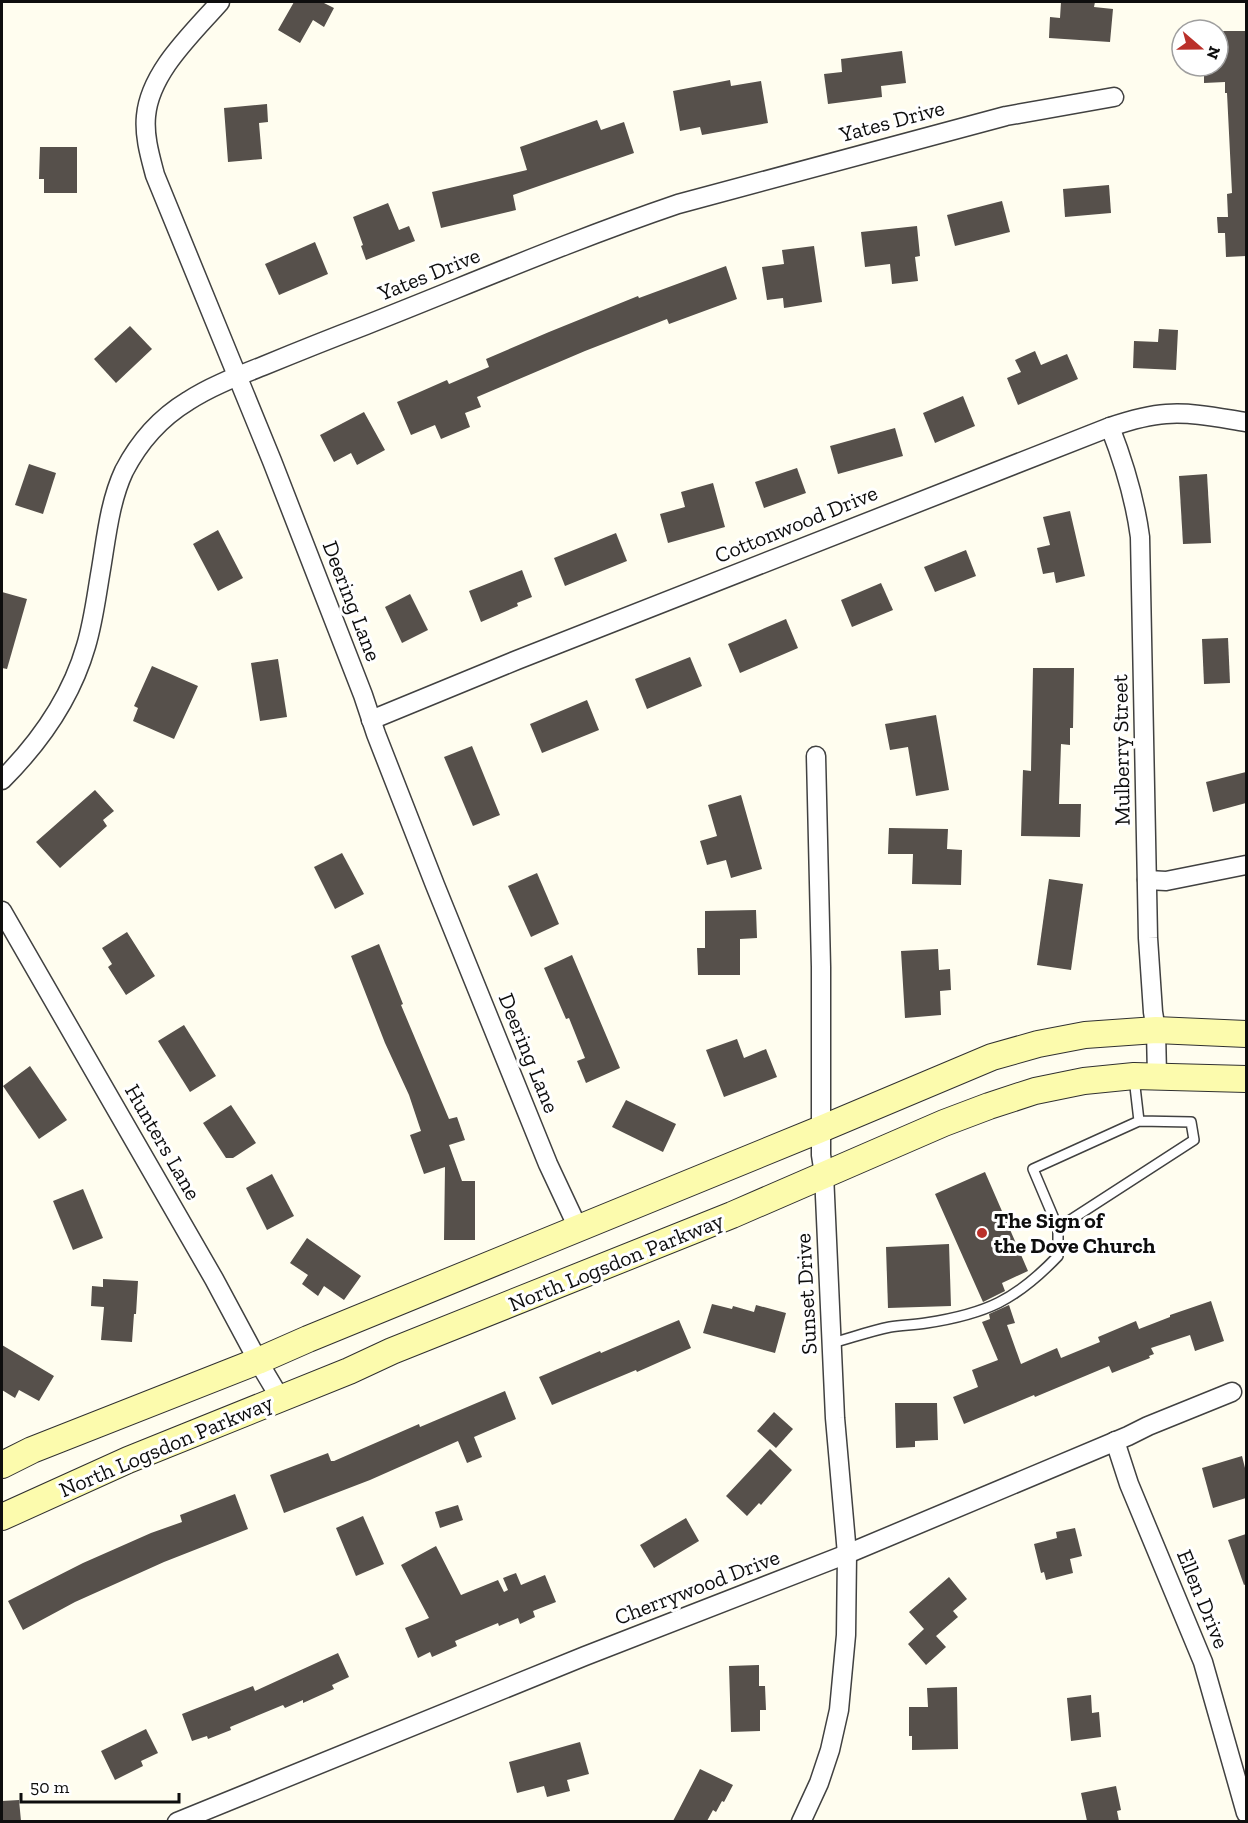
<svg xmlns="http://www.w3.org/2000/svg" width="1248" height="1823" font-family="'Zilla Slab',serif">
<rect width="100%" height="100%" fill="#fffdef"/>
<!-- building -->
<g fill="#56504b">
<polygon points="294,2 322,2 334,8 324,27 313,20 300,43 278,30"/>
<polygon points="1061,2 1095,2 1094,7 1113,9 1110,42 1049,38 1050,17 1060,18"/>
<polygon points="1221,31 1246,31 1246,256 1226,257 1225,233 1218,233 1217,217 1228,217 1227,194 1232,193 1227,93 1225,93 1225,82 1204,83 1204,66 1218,66 1218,59 1221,59"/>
<polygon points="902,51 906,83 881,86 882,97 828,104 824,74 842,72 841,59"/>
<polygon points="730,80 731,86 761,81 768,123 702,135 700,127 680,131 673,91"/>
<polygon points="267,104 268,122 259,123 262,159 228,162 224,108"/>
<polygon points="597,120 601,130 624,122 634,153 513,195 516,210 441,228 432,192 527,170 520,147"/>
<polygon points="40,147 77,147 77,193 44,193 44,179 39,179"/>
<polygon points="1109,185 1111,213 1065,217 1063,189"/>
<polygon points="1002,201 1010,232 955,246 947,215"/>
<polygon points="388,203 399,230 409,226 415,241 366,260 361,246 363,245 353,217"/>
<polygon points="917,226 920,256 915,257 918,281 892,284 890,264 865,267 861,232"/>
<polygon points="315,242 328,274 279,295 265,264"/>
<polygon points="814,246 822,302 784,308 783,298 767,300 762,267 784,264 782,250"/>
<polygon points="726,266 737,299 669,324 667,319 585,351 477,397 481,407 465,413 470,427 441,439 435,425 411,435 397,402 447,380 449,384 489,367 486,359 549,332 638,296 639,298"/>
<polygon points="130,326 152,349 116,383 94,359"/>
<polygon points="1159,329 1178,330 1176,370 1133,368 1134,341 1158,342"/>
<polygon points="1035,351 1041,365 1067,354 1078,379 1018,405 1007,378 1021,372 1015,360"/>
<polygon points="963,396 975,426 935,443 923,413"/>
<polygon points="364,412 385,450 357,465 351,453 334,462 320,435"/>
<polygon points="895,428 903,456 838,474 830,446"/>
<polygon points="29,464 56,473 43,514 15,505"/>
<polygon points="797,468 806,493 764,508 755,482"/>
<polygon points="1207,474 1211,543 1183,544 1179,476"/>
<polygon points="713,483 725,527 668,543 660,514 685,507 681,492"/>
<polygon points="1070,511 1085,576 1056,583 1054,572 1043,574 1037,548 1050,545 1043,517"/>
<polygon points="218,530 243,578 218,591 193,544"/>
<polygon points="616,533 627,561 565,586 554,558"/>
<polygon points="966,550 976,576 935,592 924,567"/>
<polygon points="522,570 532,597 517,603 518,606 481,622 469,591"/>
<polygon points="881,583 893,610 852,627 841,600"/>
<polygon points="2,592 27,599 7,669 2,668"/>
<polygon points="410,594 428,630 402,643 385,607"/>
<polygon points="786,619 798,648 740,673 728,644"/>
<polygon points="1228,638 1230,683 1204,684 1202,639"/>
<polygon points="690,657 702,686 647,709 635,679"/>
<polygon points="278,659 287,717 260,721 251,663"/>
<polygon points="152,666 198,686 174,739 133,721 138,708 134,706"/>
<polygon points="1033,668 1074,668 1073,728 1070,728 1070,745 1061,744 1059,804 1081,804 1080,837 1021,836 1023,770 1031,771"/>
<polygon points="587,700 599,730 542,753 530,724"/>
<polygon points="936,715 949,790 916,796 908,747 890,750 885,724"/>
<polygon points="472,746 500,815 473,826 444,757"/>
<polygon points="1246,772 1246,803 1213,812 1206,782"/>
<polygon points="95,790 114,811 103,820 107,826 60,868 36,842"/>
<polygon points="741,795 762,869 731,878 726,860 707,865 700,841 717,836 708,805"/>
<polygon points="889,828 948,829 947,849 962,850 961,885 912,884 913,854 888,854"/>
<polygon points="342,853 364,894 335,909 314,867"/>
<polygon points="537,873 559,924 531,937 508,886"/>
<polygon points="1049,879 1083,884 1071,970 1037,965"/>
<polygon points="756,910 757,938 740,939 740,975 698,975 697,948 705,948 705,911"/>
<polygon points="127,932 155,976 126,995 108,967 112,964 102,948"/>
<polygon points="379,944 403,1004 401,1005 449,1119 457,1117 465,1140 449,1145 462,1181 475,1181 475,1240 444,1240 445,1167 424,1174 410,1135 421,1131 409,1095 385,1043 351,956"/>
<polygon points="938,949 939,970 950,969 951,990 940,991 941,1015 905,1018 901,951"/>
<polygon points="572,955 620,1068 586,1083 577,1061 585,1058 569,1018 566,1019 544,968"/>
<polygon points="184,1025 216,1076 190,1092 158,1041"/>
<polygon points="737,1039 744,1058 766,1049 777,1077 724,1097 706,1050"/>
<polygon points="30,1066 67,1120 39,1139 3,1086"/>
<polygon points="626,1100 676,1124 663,1152 612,1127"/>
<polygon points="231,1105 256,1143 233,1158 226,1158 203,1123"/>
<polygon points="985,1172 1028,1271 1002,1283 1005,1291 983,1302 935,1194"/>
<polygon points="272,1174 294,1216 267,1230 246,1188"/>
<polygon points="83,1189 103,1238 73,1250 53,1201"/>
<polygon points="307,1238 361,1276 344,1300 324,1286 318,1296 302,1284 308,1275 290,1263"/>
<polygon points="949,1244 951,1306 888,1308 886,1247"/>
<polygon points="103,1279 138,1281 136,1314 134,1314 132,1342 101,1340 104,1307 91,1306 92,1286 103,1287"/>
<polygon points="1211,1301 1224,1341 1195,1351 1190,1335 1151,1348 1154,1354 1149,1356 1150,1358 1112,1373 1109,1366 1035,1397 1034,1395 964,1424 953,1397 978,1387 972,1370 998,1360 982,1322 990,1319 989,1314 1009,1305 1015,1323 1007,1325 1021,1364 1057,1348 1061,1358 1100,1342 1098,1337 1136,1321 1139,1329 1170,1317 1170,1315"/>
<polygon points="712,1304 732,1309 733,1306 754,1312 756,1305 786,1313 775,1353 703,1333"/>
<polygon points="679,1320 691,1348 637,1372 636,1370 552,1405 539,1377 600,1351 601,1353"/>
<polygon points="2,1345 54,1376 39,1401 19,1390 15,1398 2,1390"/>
<polygon points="505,1391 516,1419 474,1437 482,1457 467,1463 458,1441 370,1480 284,1513 270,1475 328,1453 331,1461 334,1461 419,1424 420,1427"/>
<polygon points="895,1403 937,1403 938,1440 915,1441 915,1447 896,1448"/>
<polygon points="774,1412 793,1429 776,1448 757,1431"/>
<polygon points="770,1449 792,1470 761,1505 759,1503 747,1516 726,1496"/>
<polygon points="1242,1456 1246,1472 1246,1498 1213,1508 1202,1468"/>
<polygon points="235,1494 248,1529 164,1562 75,1602 23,1630 8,1601 83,1563 151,1533 182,1522 180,1515"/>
<polygon points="458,1505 463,1520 440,1528 435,1512"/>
<polygon points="363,1516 384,1564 356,1576 336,1528"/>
<polygon points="686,1518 699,1541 654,1568 640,1545"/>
<polygon points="1075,1528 1082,1556 1070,1559 1073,1573 1046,1580 1044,1572 1041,1573 1034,1544 1057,1538 1056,1532"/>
<polygon points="1246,1534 1246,1584 1244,1585 1228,1540"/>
<polygon points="436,1546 461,1595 498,1580 504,1592 508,1590 503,1578 516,1573 521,1585 545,1575 556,1602 533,1611 535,1617 520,1624 518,1618 499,1626 498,1623 455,1641 457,1646 432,1657 430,1652 418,1658 405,1628 429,1618 401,1565"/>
<polygon points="949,1577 967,1599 953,1611 958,1617 936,1636 946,1647 926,1665 908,1644 924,1629 909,1612"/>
<polygon points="338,1653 349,1677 332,1685 334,1689 303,1703 303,1700 285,1708 283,1705 230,1727 231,1730 208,1739 207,1736 192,1741 182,1714 253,1686 255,1691"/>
<polygon points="759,1665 759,1686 765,1686 766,1710 760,1710 760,1731 731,1732 729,1666"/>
<polygon points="957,1687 958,1749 912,1750 912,1736 909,1736 909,1707 928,1707 927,1688"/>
<polygon points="1091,1695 1092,1713 1099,1712 1101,1737 1071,1741 1067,1698"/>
<polygon points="146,1729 158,1753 141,1761 143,1766 115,1780 101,1751"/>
<polygon points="580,1742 589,1774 567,1780 570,1791 547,1797 544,1786 517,1793 509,1762"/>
<polygon points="700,1769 733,1785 724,1802 722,1801 716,1812 713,1810 707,1821 673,1821"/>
<polygon points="1116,1786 1121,1810 1117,1811 1119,1821 1087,1821 1081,1793"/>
<polygon points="19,1800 21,1821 2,1821 2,1801"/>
</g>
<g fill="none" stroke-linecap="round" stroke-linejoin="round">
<!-- service casing -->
<g stroke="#414141" stroke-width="12">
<g id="service">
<polyline points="1134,1078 1139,1121 1033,1169 1058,1228 1194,1140 1191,1122 1139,1121"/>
<path d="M832 1343C851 1338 870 1331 890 1327 902 1325 914 1325 926 1323 986 1314 1016 1300 1058 1256V1228"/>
</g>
</g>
<!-- minor casing -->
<g stroke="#414141" stroke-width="21">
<g id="minor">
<path d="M220 2C192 34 150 72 146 116 144 136 150 156 155 175L272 461 363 695 376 734 435 885 548 1164 578 1228"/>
<path d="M1110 427C1124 463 1135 499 1140 537L1148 938 1153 1012 1156 1030 1157 1076"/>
<path d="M371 720 517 660 1110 427C1128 421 1147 415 1166 414 1193 412 1220 418 1246 422"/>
<path d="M2 780C40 742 71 698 86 646 93 623 96 599 100 575 106 541 109 503 124 471 139 442 160 418 188 401 211 386 238 376 263 366 297 352 332 338 366 325 470 284 572 240 678 204L1006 116 1114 97"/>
<polyline points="1147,880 1166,881 1246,865"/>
<polyline points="2,911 214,1279 258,1361 280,1398"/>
<polyline points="1115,1441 1129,1484 1203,1662 1246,1813"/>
<polyline points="177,1822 585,1656 847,1554 1128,1436 1148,1426 1232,1392"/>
<polyline points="801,1822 819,1783 830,1750 839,1710 846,1635 847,1554 835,1418 824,1174 821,1155 821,967 816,756"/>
</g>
</g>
<!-- secondary casing -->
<g stroke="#303030" stroke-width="28">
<g id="secondary">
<polyline points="2,1465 32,1450 258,1361 308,1339 821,1129 992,1057 1038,1044 1085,1035 1156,1030 1246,1034"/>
<polyline points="2,1517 128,1460 349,1371 392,1351 732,1215 944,1123 989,1106 1035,1091 1084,1081 1134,1076 1246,1079"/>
</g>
</g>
<!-- service -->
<use href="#service" stroke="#fff" stroke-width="9"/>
<!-- minor -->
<use href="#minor" stroke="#fff" stroke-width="18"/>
<!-- secondary -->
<use href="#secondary" stroke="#fcfbad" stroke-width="26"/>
</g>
<!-- markers -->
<circle fill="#ba302a" stroke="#fff" stroke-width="2" cx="982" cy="1233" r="6"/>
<g text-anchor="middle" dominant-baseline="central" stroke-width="6" stroke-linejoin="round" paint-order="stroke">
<!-- street labels -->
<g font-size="22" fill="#0e0e0e" stroke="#fff">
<text transform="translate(892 121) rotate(-15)">Yates Drive</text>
<text transform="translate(429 274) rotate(-22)">Yates Drive</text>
<text transform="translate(796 524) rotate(-22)">Cottonwood Drive</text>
<text transform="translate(352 601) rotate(69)">Deering Lane</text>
<text transform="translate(1121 750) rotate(-91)">Mulberry Street</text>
<text transform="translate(529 1053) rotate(68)">Deering Lane</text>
<text transform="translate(163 1142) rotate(60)">Hunters Lane</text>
<text transform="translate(616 1262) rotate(-22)">North Logsdon Parkway</text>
<text transform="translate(806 1294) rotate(-93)">Sunset Drive</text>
<text transform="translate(166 1446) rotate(-23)">North Logsdon Parkway</text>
<text transform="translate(697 1587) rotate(-21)">Cherrywood Drive</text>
<text transform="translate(1203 1599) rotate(68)">Ellen Drive</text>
</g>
<!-- poi labels -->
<g font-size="22" font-weight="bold" fill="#0e0e0e" stroke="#fff" text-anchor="start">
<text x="994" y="1220">The Sign of<tspan x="994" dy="25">the Dove Church</tspan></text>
</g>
</g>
<!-- border -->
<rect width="1248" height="1823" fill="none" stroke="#0e0e0e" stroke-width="6"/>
<!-- north arrow -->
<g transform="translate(1200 48) rotate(110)"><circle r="28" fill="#ffffff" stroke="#9f9f9f" stroke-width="1.5"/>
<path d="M0-4.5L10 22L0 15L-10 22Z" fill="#ba302a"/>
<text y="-9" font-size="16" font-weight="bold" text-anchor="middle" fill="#0e0e0e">N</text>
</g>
<!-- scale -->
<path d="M21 1793v9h158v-9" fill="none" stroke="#0e0e0e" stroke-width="3"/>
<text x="30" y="1793" font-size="18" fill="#0e0e0e" stroke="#ffffff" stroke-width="4.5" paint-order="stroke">50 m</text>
</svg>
